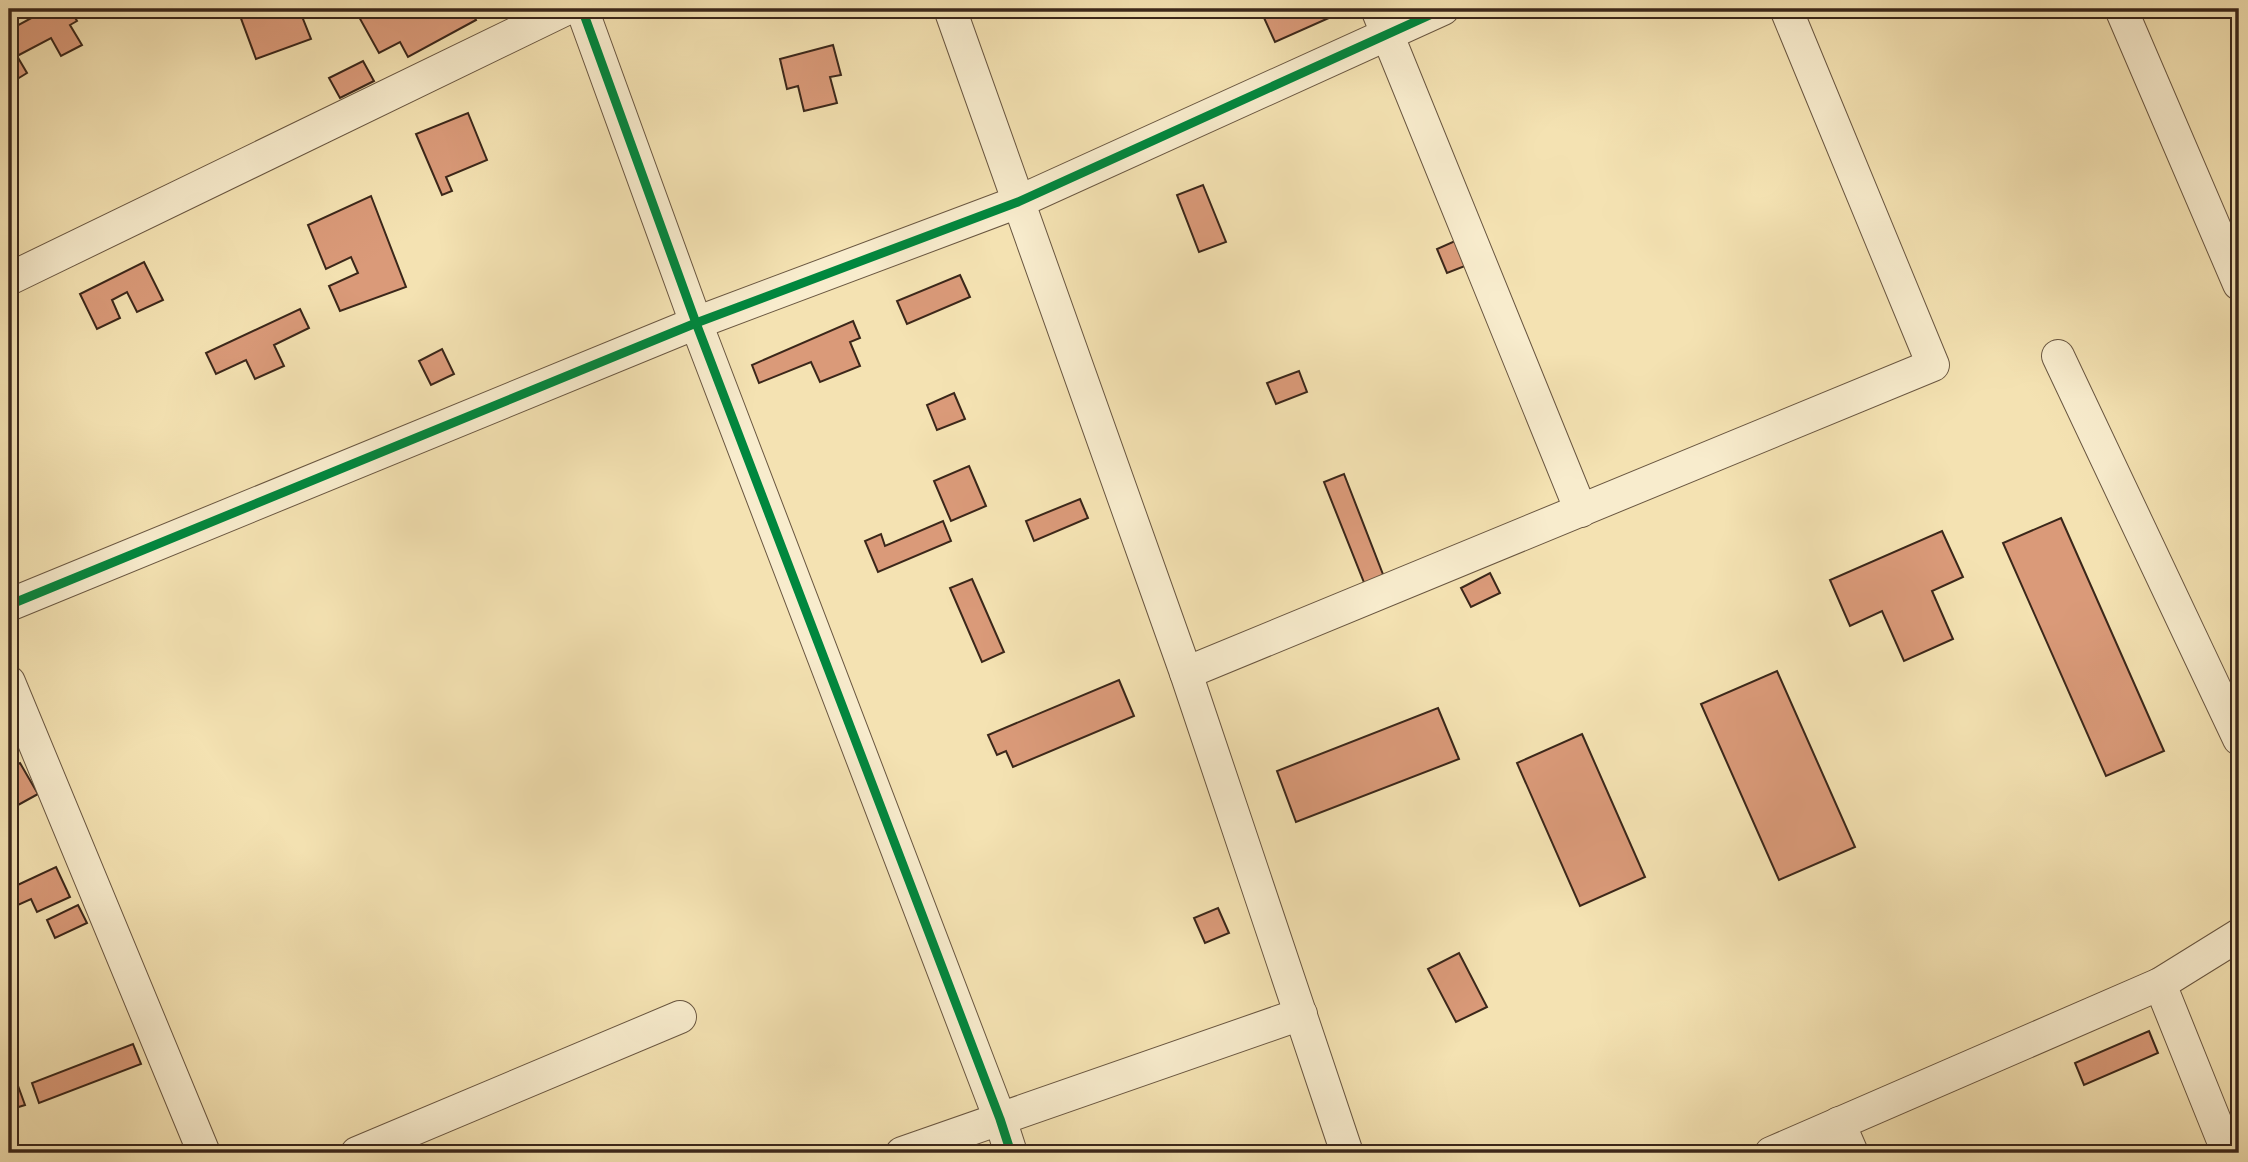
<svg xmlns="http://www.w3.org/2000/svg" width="2248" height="1162" font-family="'IM FELL Double Pica',serif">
<rect width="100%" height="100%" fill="#f4e2b2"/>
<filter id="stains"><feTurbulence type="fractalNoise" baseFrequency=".00286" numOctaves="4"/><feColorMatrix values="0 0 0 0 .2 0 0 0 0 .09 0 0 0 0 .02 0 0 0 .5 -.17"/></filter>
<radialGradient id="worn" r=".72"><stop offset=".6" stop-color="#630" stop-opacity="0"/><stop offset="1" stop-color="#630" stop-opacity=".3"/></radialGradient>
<!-- building -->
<g fill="#da9a79" stroke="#3b271a" stroke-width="2">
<polygon points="48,9 70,9 77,21 70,25 82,45 61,56 51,38 17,56 27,73 9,84 9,30"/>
<polygon points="251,9 299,9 311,39 256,59 239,13"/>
<polygon points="374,9 470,9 476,20 408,57 400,42 379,53 359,17"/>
<polygon points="1260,9 1349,9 1275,42"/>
<polygon points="833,45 841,75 830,77 837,103 804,111 798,86 787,89 780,59"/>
<polygon points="363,61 374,81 340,98 329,78"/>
<polygon points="468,113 487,160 446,177 452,191 442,195 416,134"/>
<polygon points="1203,185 1226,242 1199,252 1177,195"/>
<polygon points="371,196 406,287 340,311 329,286 358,273 351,257 326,269 308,225"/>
<polygon points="1455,241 1465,266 1447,273 1437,249"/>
<polygon points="144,262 163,300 137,312 127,292 112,300 120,318 97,329 80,294"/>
<polygon points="960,275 970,297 907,324 897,301"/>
<polygon points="300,309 309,328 274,345 284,366 255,379 246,360 216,374 206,353"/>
<polygon points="853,321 860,338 850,342 860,366 820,382 811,362 759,383 752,365"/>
<polygon points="442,349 454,374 431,385 419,361"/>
<polygon points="1299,371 1307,392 1276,404 1267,383"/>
<polygon points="954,393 965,419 937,430 927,405"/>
<polygon points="969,466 986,506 951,521 934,481"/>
<polygon points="1344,474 1384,577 1365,585 1324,482"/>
<polygon points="1080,499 1088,518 1034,541 1026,521"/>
<polygon points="2061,518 2164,751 2106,776 2003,543"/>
<polygon points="943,521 951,541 878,572 865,541 881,534 885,546"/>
<polygon points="1942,531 1963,577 1932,591 1953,639 1904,661 1882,611 1850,626 1830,580"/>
<polygon points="1490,573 1500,593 1471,607 1461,588"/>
<polygon points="972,579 1004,652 982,662 950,588"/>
<polygon points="1777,671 1855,847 1779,880 1701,704"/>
<polygon points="1119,680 1134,716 1013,767 1006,751 997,755 988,735"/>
<polygon points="1438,708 1459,759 1296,822 1277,771"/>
<polygon points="1582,734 1645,877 1580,906 1517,763"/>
<polygon points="20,763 38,794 9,810 9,769"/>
<polygon points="56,867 70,897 37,912 31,899 9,909 9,889"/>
<polygon points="78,905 87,923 55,938 47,920"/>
<polygon points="1218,908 1229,933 1205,943 1194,918"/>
<polygon points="1459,953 1487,1007 1456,1022 1428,969"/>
<polygon points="2149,1031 2158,1053 2084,1085 2075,1063"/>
<polygon points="133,1044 141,1064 39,1103 32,1083"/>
<polygon points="17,1083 25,1105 9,1110 9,1085"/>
</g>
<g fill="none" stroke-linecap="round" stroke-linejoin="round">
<!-- minor casing -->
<g stroke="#695640" stroke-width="34">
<g id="minor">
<polyline points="582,9 696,323 1000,1119 1011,1153"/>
<polyline points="950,9 1186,673 1347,1153"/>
<polyline points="1377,9 1581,511"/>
<polyline points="2121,9 2239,284"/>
<polyline points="9,279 566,9"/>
<polyline points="2058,356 2239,739"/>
<polyline points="9,605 696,323 1018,202 1443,9"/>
<polyline points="1186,673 1933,365 1786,9"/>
<polyline points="9,682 204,1153"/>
<polyline points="2160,984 2228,1153"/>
<polyline points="1839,1123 1852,1153"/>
<polyline points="357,1153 680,1017"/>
<polyline points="902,1153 1301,1014"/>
<polyline points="1771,1153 2160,984 2239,935"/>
</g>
</g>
<!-- minor -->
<use href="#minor" stroke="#f8eccd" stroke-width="32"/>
<!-- cycleway casing -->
<g stroke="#f8eccd" stroke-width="13">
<g id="cycleway">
<polyline points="582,9 696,323 1000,1119 1011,1153"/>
<polyline points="9,605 696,323 1018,202 1443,9"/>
</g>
</g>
<!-- cycleway -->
<use href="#cycleway" stroke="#00873e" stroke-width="9"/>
</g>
<!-- margin -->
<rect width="2248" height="1162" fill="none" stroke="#f4e2b2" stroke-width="35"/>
<rect x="10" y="10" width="2227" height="1141" fill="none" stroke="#3b271a" stroke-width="3.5"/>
<rect x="18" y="18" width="2213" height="1127" fill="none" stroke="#3b271a" stroke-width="2"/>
<rect width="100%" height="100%" filter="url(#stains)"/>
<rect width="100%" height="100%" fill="url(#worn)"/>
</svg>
